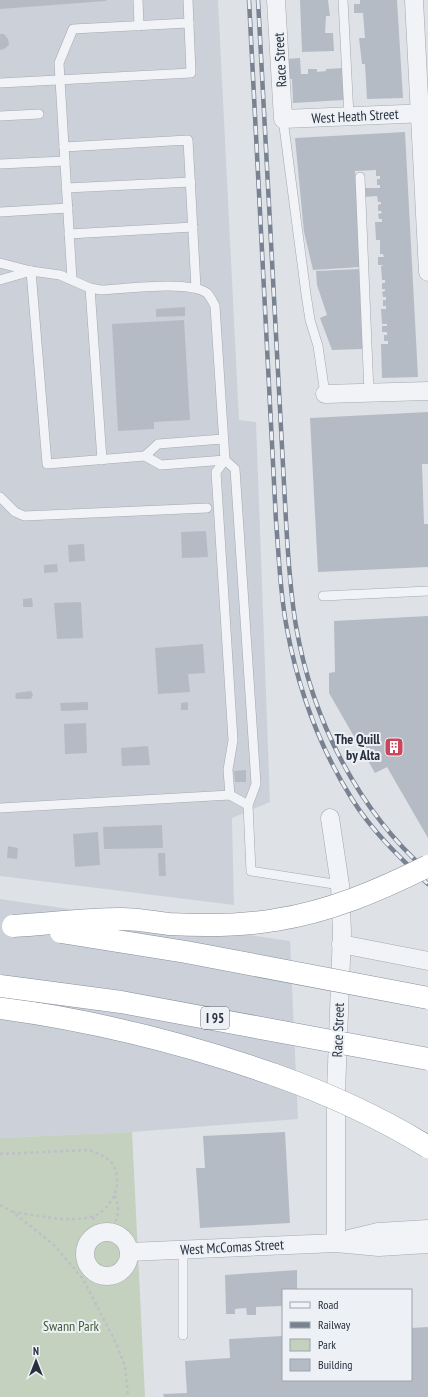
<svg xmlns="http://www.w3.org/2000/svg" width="428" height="1397" font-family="'PT Sans Narrow',sans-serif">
<rect width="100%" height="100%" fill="#dee2e7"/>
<!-- built -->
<g fill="#ccd1d9">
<polygon points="0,0 218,0 239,420 256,422 270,802 232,818 234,905 0,876"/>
<polygon points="0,899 290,941 298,1119 132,1132 0,1138"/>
</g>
<!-- green -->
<polygon fill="#c4d1bf" points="132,1132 145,1397 0,1397 0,1138"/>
<!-- building -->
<g fill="#b5bbc4">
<polygon points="0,0 106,0 106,1 0,9"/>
<polygon points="300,0 328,0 330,16 326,16 325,33 333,33 334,51 302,52"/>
<polygon points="360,0 397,0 403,98 367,99 365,64 362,64 359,38 365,38 363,13 354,13 354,4 360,4"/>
<polygon points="0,34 4,34 8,39 9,45 4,49 0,50"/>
<polygon points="300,58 301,74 308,74 308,69 317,69 317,72 326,71 326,69 343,68 344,100 293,103 292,79 286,79 285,59"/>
<polygon points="405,132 418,377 382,378 381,344 388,344 388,341 384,341 384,335 387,335 387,332 382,332 382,326 387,326 387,324 382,324 381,309 386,309 386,306 383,306 383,300 386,300 386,297 383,297 382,292 385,291 385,289 382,289 382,283 385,283 385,280 382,280 381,266 384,265 378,265 378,257 384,257 383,254 380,254 380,240 376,240 375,222 382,222 382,219 379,219 378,214 382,213 381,211 378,211 378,205 381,204 381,202 378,202 377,196 364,197 363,188 380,188 380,185 377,185 377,179 380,179 380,176 376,176 376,170 355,171 360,267 313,270 304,232 295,138"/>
<polygon points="359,269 363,349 332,350 320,318 327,315 317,285 316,271"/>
<polygon points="185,307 185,316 156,317 156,309"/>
<polygon points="184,320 190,420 154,422 154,429 118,431 112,324"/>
<polygon points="428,412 428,464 422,464 424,524 428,524 428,567 318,572 310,418"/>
<polygon points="206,531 208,557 182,558 181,532"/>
<polygon points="84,544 85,561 69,562 68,545"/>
<polygon points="57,564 58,572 44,573 44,565"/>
<polygon points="32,598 33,607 23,607 23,599"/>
<polygon points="81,602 83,638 57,639 54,603"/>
<polygon points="428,616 428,838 387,767 375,773 329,693 329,673 335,672 334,621"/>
<polygon points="203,644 205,673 188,674 190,692 158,694 155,648"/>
<polygon points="31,691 33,695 31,699 17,699 15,697 16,693"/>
<polygon points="88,702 88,710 61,711 60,703"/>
<polygon points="188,702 188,710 181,710 181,703"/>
<polygon points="86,723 87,753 65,754 64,724"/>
<polygon points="148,746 150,765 122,766 121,748"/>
<polygon points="246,770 246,782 235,782 234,771"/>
<polygon points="162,825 163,848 104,849 103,827"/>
<polygon points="98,832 100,865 75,867 73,834"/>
<polygon points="8,846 18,848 17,859 7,858"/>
<polygon points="158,853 165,853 166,876 159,876"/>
<polygon points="285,1132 290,1223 200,1228 196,1168 205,1168 203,1136"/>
<polygon points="297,1270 297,1290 283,1290 283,1306 256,1307 256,1315 247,1315 246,1308 235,1309 235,1314 226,1314 225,1275"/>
<polygon points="428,1327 428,1397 164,1397 163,1394 187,1393 185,1361 230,1358 229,1339 283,1336 283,1380 411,1380 411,1328"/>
</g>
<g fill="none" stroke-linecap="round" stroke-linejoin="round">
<!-- service casing -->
<g stroke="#a4a9b1" stroke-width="10">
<g id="service">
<polyline points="138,0 139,26"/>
<polyline points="343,0 349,116"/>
<polyline points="0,83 191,73 188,0"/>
<polyline points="0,116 39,114"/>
<polyline points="283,119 306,294 310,320 318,346 325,394"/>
<polyline points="64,147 188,140 196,288"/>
<polyline points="0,164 65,161"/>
<polyline points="360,177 369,393"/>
<polyline points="66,188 191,182"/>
<polyline points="0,212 68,208"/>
<polyline points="69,234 193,227"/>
<path d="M0 263 31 271 60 275 90 288 101 290C125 289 188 280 207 293 210 296 213 302 215 306L225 460 216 472 233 740 228 770 230 795"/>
<polyline points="31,271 47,464 145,456 161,465 225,460 235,469 256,784 248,805 251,871 340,885"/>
<polyline points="0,280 31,271"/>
<polyline points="72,280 59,63 73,29 189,23"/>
<polyline points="90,288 102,460"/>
<polyline points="145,456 158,444 223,439"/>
<polyline points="0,497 15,512 24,516 207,508"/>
<polyline points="323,596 428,591"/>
<polyline points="0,808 230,795 248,805"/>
<polyline points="183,1250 183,1335"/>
</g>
</g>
<!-- minor casing -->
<g stroke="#a4a9b1" stroke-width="19">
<g id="minor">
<polyline points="276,0 283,119 428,113"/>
<polyline points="414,0 428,272"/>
<polyline points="325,394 428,391"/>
<polyline points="330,818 340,885 342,932 336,1092 336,1243"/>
<polyline points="341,944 428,961"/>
<circle cx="107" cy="1254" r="22"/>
<polyline points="349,1239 378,1232 428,1229"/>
<polyline points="129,1252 336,1243 379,1247 428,1244"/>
</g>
</g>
<!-- motorway casing -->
<g stroke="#86909d" stroke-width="23">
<path id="motorway" d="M0 1008C96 1021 184 1043 275 1075"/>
</g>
<!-- path -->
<g stroke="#bdc0c6" stroke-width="2.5" stroke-dasharray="3 3" stroke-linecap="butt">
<path d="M0 1154 89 1150C97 1153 105 1156 111 1162 126 1180 112 1212 90 1217 66 1223 37 1215 13 1212"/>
<polyline points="0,1205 13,1212 54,1245 83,1279 116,1343 125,1366 128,1397"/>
<polyline points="93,1217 94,1221"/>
<path d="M111 1233C117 1219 121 1210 115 1196"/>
</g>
<!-- service -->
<use href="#service" stroke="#f1f3f6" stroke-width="9"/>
<!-- minor -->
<use href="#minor" stroke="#f1f3f6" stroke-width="18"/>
<!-- motorway -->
<use href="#motorway" stroke="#fff" stroke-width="22"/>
<!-- rail casing -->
<g stroke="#788290" stroke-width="4.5">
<g id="rail">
<path d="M249 0 276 521C279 557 280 594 287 629 298 688 320 748 352 799 372 831 400 858 428 884"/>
<path d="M258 0 286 521C288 556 290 591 296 626 312 719 357 809 428 872"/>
</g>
</g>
<!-- rail -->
<use href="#rail" stroke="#edf1f5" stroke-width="3" stroke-dasharray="9" stroke-linecap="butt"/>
<!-- motorway-bridge casing -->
<g stroke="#86909d" stroke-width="23" stroke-linecap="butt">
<g id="motorway-bridge">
<path d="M13 926C48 924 85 919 121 919 137 919 153 922 169 924 205 926 240 926 275 920 329 912 380 890 428 866"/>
<polyline points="61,932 186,952 428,998"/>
<polyline points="0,986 121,1002 428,1059"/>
<path d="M275 1075C329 1094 379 1117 428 1147"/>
</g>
</g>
<!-- motorway-bridge -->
<use href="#motorway-bridge" stroke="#fff" stroke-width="22"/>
</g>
<!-- icons -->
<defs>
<g id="building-square" transform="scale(1)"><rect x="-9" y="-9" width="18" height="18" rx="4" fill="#cb455d" stroke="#edf1f5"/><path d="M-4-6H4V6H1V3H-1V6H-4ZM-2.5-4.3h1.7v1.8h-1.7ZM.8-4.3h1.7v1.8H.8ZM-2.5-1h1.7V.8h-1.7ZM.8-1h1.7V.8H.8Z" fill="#fff"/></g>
</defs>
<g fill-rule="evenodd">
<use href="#building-square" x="394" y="747"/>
</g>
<g text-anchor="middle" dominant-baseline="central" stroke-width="4" stroke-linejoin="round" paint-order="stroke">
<!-- shield labels -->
<rect fill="#edf1f5" stroke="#636a75" stroke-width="1" x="201" y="1007" width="28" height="22" rx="3"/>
<g font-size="13" font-weight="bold" fill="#28303e">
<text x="215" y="1018">I 95</text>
</g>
<!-- street labels -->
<g font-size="14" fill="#28303e" stroke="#edf1f5">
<text transform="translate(280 60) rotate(-93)">Race Street</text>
<text transform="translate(355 116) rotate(-3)">West Heath Street</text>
<text transform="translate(338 1030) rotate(-88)">Race Street</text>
<text transform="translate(232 1247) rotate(-3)">West McComas Street</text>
</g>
<!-- poi labels -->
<g font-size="14" font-weight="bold" fill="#28303e" stroke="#edf1f5" text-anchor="end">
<text x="380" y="739">The Quill<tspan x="380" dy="16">by Alta</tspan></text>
</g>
<!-- park labels -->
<g font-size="14" fill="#3d5935" stroke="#edf1f5">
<text x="71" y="1326">Swann Park</text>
</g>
</g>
<!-- legend -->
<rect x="282" y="1289" width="130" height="92" fill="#edf1f5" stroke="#9ea4ac"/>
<rect x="290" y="1302" width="20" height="6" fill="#f1f3f6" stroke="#9ea4ac"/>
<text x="318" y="1309" font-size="12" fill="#28303e">Road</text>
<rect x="290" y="1322" width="20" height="6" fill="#788290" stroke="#9ea4ac"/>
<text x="318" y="1329" font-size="12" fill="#28303e">Railway</text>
<rect x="290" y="1339" width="20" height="12" fill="#c4d1bf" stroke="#9ea4ac"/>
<text x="318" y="1349" font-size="12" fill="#28303e">Park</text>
<rect x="290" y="1359" width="20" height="12" fill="#b5bbc4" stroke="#9ea4ac"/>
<text x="318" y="1369" font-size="12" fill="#28303e">Building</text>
<!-- north arrow -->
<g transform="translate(36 1361)" stroke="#edf1f5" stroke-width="3" paint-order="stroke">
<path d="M0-3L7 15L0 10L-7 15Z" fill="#28303e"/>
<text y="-6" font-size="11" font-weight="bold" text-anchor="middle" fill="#28303e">N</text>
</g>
</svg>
